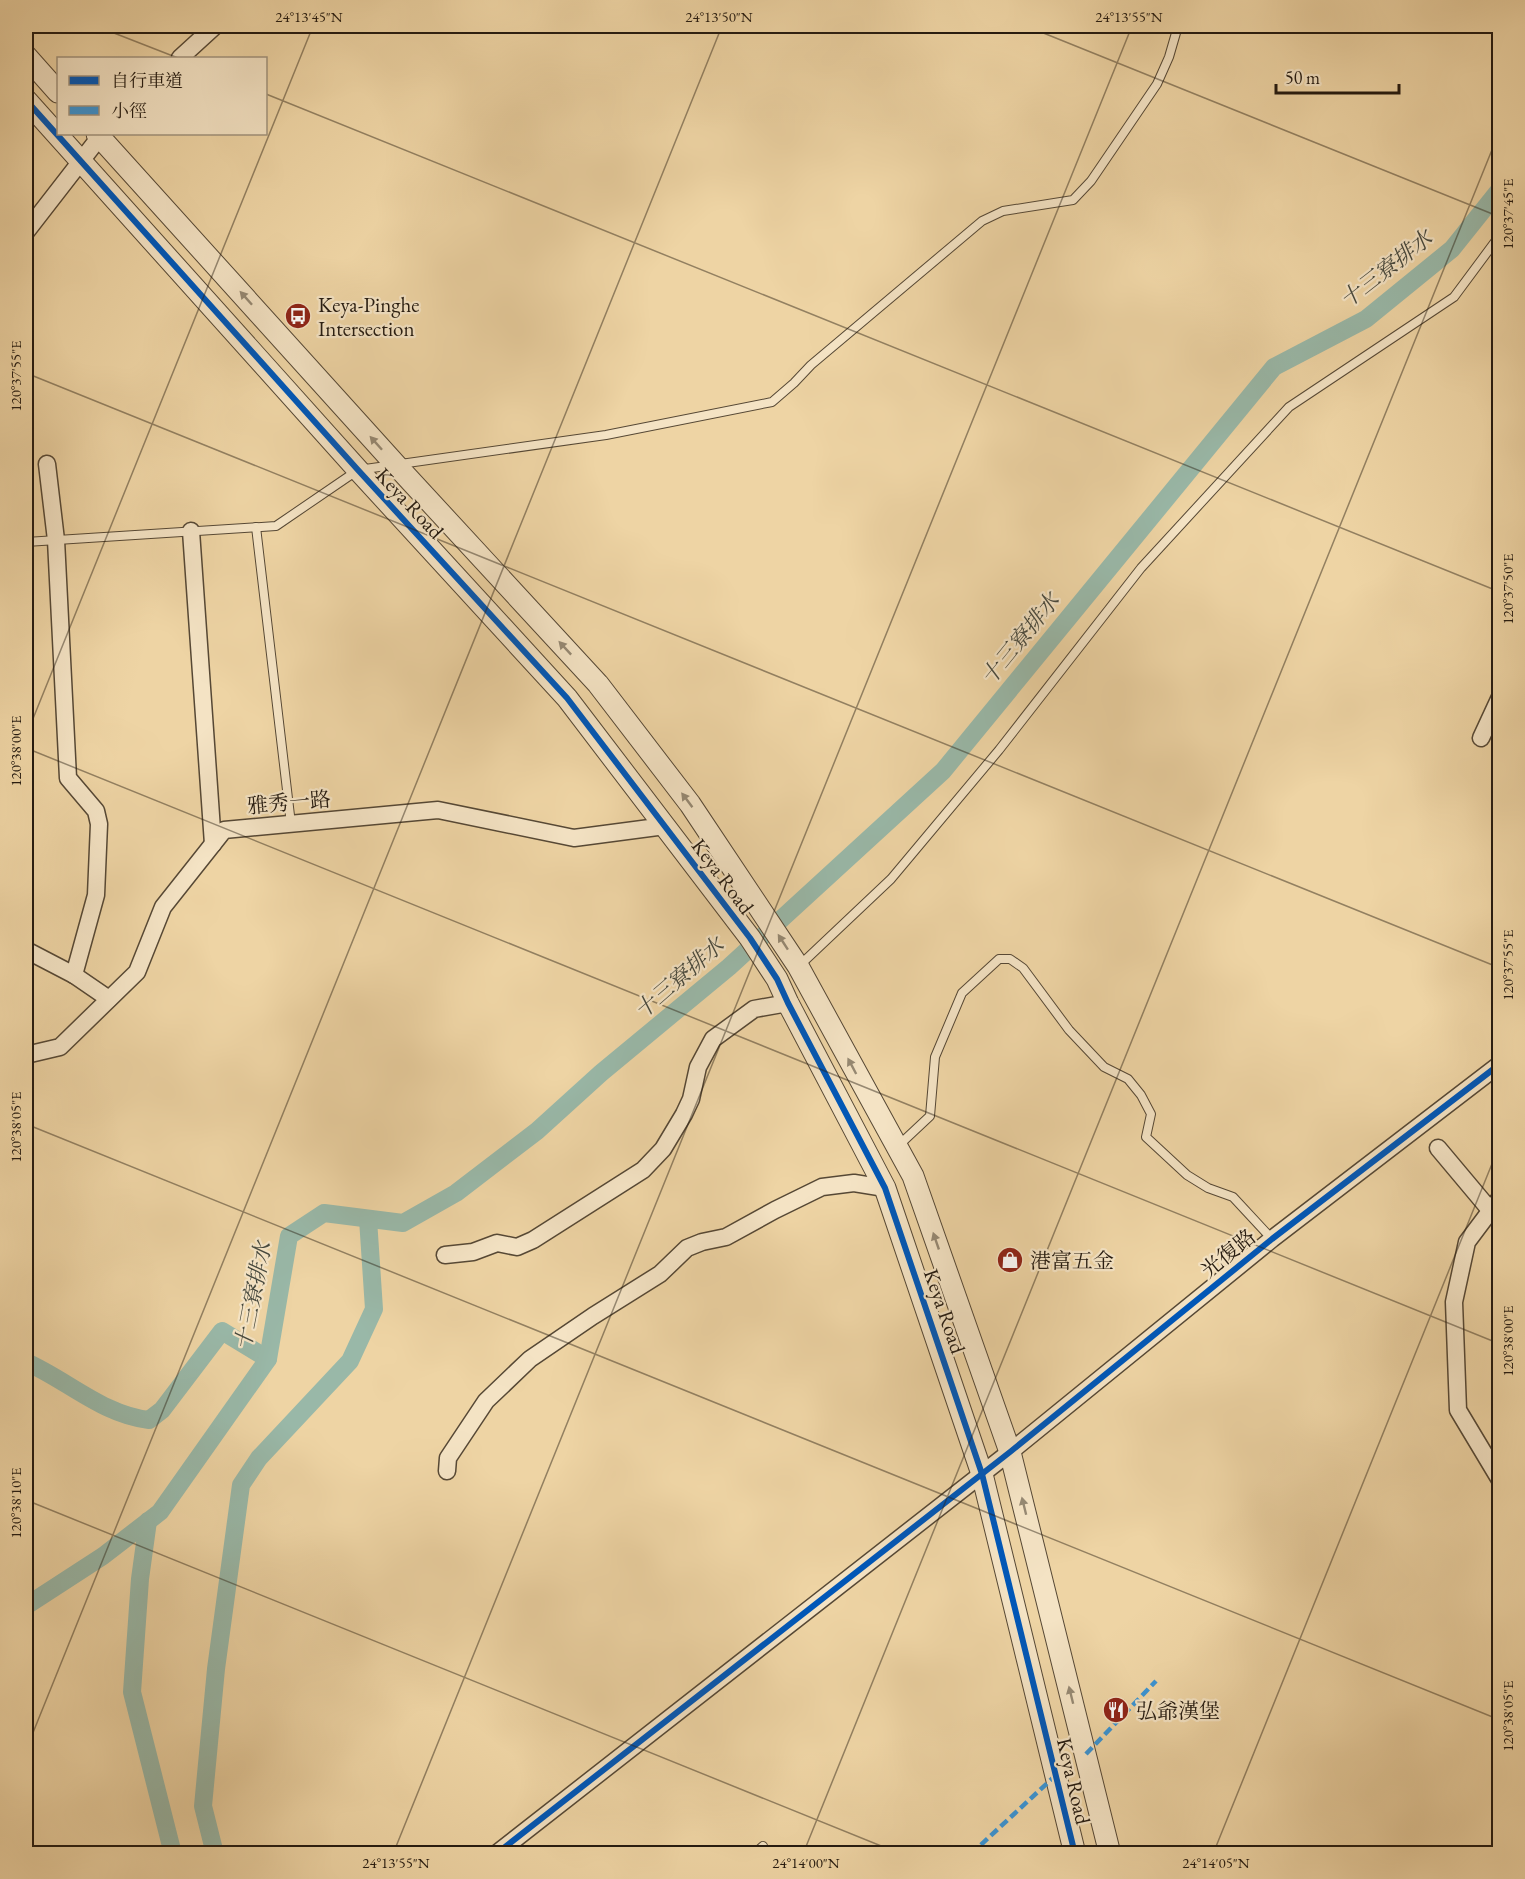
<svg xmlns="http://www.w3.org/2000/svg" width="1525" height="1879" font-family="'EB Garamond','Noto Serif TC',serif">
<rect width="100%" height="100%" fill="#eed4a4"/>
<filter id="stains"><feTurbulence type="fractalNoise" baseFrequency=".00333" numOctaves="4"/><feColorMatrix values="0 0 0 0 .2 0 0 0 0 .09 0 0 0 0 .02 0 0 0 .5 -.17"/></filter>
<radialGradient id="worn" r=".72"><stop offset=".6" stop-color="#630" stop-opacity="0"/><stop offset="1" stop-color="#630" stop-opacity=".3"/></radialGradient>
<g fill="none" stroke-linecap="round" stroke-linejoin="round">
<!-- canal -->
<g stroke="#99b8a8" stroke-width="18">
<path d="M26 1362C67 1380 103 1415 149 1420L162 1410 222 1331 268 1359"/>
<polyline points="148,1521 140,1579 132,1692 173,1854"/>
<polyline points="26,1606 103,1556 160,1512 268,1359 289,1236 324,1213 403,1223 456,1193 537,1131 601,1073 729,967 943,771 1274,367 1366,319 1452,249 1500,189"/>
<polyline points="215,1854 203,1806 216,1669 241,1485 259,1458 350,1361 374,1309 368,1219"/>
</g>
<!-- service casing -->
<g stroke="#564835" stroke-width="10">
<g id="service">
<polyline points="256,527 291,824"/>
<polyline points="26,542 276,526 358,470 606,435 772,402 794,383 811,365 982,221 1003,211 1073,200 1091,181 1157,84 1169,57 1178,26"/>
<polyline points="799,966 891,879 999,750 1141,568 1289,407 1454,297 1500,235"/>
<polyline points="898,1146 930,1116 935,1057 962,993 999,959 1010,959 1023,968 1069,1030 1104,1067 1128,1079 1141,1095 1151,1114 1146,1137 1187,1175 1208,1188 1233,1197 1272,1239"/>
<polyline points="754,1854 763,1846"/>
</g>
</g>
<!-- minor casing -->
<g stroke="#564835" stroke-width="19">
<g id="minor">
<polyline points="180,58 215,26"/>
<polyline points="26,232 102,134"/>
<polyline points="47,464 56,540 68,778 96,811 99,824 96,895 74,975"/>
<polyline points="191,531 213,844"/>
<polyline points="1481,738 1500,697"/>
<polyline points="26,950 74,975 109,999"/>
<polyline points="26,1055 60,1047 137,972 163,907 224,830 438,810 574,838 665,826"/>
<polyline points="1438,1148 1490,1210"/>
<polyline points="1500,1198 1467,1242 1454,1302 1458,1410 1500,1480"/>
<polyline points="445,1255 473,1252 497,1243 517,1247 533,1240 643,1170 663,1149 684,1114 691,1099 698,1067 713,1039 754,1009 788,1003"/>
<polyline points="447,1471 448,1458 486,1401 530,1359 593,1316 660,1274 687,1248 702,1242 726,1237 775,1210 822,1187 854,1183 885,1188"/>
<polyline points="496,1854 1010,1452 1272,1239 1500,1064"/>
</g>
</g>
<!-- tertiary casing -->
<g stroke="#564835" stroke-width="23">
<g id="tertiary">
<polyline points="26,56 58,92"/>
<polyline points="26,100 358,470 567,698 750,938 777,979 788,1003 885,1188 982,1474 1075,1854"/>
<polyline points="97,134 396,465 598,684 690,804 798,966 913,1176 1010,1452 1110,1854"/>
</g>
</g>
<!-- service -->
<use href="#service" stroke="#f4e3c4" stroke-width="8"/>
<!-- minor -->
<use href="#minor" stroke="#f4e3c4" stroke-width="16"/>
<!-- tertiary -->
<use href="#tertiary" stroke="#f4e3c4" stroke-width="21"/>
<!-- quiet -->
<g stroke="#3b94d3" stroke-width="4.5" stroke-dasharray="9 4.5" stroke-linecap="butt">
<polyline points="1086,1754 1156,1681"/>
<polyline points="971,1854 1056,1775"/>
</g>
<!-- cycleway casing -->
<g stroke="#f4e3c4" stroke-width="10">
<g id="cycleway">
<polyline points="26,100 358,470 567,698 750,938 777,979 788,1003 885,1188 982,1474 1075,1854"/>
<polyline points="496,1854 1010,1452 1272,1239 1500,1064"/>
</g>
</g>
<!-- cycleway -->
<use href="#cycleway" stroke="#0057b8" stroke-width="6"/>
</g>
<!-- one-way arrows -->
<defs><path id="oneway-solid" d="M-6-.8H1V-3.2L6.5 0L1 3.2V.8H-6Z" transform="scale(1.5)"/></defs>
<g fill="#968973">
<use href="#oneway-solid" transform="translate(246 298) rotate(-132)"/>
<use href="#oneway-solid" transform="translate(376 443) rotate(-132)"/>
<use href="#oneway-solid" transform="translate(565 648) rotate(-133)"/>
<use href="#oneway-solid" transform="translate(687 800) rotate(-127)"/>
<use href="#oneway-solid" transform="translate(783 942) rotate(-123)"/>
<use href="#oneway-solid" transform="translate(852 1066) rotate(-118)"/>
<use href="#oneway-solid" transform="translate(936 1241) rotate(-109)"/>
<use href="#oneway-solid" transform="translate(1024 1506) rotate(-104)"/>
<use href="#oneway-solid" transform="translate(1071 1695) rotate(-104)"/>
</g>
<!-- ticks -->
<path fill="none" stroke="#241a10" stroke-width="1.5" stroke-opacity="0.45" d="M96 26 178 58M1026 26 1500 217M266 94 1500 592M26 373 1500 968M26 736 313 26M26 748 1500 1344M26 1124 1500 1720M26 1500 901 1854M26 1750 722 26M393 1854 1132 26M803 1854 1500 130M1213 1854 1500 1144"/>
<!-- icons -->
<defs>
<g id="bus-disc" transform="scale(1.35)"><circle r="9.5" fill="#8f2418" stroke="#f4e3c4"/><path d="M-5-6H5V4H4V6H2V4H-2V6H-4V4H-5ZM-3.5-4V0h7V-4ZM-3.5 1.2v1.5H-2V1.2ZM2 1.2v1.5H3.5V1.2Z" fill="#fff"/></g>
<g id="shop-disc" transform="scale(1.35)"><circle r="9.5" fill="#8f2418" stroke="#f4e3c4"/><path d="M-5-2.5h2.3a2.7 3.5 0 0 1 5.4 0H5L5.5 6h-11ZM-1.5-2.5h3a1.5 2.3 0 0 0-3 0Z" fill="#fff"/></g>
<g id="restaurant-disc" transform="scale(1.35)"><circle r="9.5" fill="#8f2418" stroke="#f4e3c4"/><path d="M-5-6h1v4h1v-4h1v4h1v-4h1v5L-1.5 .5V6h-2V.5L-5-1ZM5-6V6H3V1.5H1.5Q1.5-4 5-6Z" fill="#fff"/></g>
</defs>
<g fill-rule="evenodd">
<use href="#bus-disc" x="298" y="316"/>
<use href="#shop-disc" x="1010" y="1260"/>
<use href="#restaurant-disc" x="1116" y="1710"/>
</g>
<g text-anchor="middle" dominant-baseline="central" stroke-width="4.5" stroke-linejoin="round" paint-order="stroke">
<!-- poi labels -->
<g font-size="21" fill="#241a10" stroke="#f4e3c4" text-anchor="start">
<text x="318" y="304">Keya-Pinghe<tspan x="318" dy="24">Intersection</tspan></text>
<text x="1030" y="1260">港富五金</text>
<text x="1136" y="1710">弘爺漢堡</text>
</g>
<!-- street labels -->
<g font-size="21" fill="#241a10" stroke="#f4e3c4">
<text transform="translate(410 503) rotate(47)">Keya Road</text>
<text transform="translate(289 802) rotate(-5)">雅秀一路</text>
<text transform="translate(723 876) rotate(53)">Keya Road</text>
<text transform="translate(1228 1253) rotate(-39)">光復路</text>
<text transform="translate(945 1311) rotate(71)">Keya Road</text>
<text transform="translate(1074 1781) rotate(77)">Keya Road</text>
</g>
<!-- water labels -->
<g font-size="22" font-style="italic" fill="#47493e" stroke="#f4e3c4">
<text transform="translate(1386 269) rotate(-38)">十三寮排水</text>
<text transform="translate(1020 639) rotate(-51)">十三寮排水</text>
<text transform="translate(679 978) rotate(-41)">十三寮排水</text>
<text transform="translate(253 1296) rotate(-79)">十三寮排水</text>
</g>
</g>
<!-- margin -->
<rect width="1525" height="1879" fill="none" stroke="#eed4a4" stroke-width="66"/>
<!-- legend -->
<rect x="57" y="57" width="210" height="78" fill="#f4e3c4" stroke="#a1937c" stroke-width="1.5"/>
<rect x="69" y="76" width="30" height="9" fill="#0057b8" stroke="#a1937c" stroke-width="1.5"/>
<text x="111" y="87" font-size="18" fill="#241a10">自行車道</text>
<rect x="69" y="106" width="30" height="9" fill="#3b94d3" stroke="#a1937c" stroke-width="1.5"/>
<text x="111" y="117" font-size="18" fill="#241a10">小徑</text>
<!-- scale -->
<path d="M1276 84v9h123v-9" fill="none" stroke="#241a10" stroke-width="3"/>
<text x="1285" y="84" font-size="18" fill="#241a10" stroke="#f4e3c4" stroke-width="4.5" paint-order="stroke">50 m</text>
<rect x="33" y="33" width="1459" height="1813" fill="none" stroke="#241a10" stroke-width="2"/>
<g font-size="15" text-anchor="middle" fill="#241a10">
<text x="309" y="22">24°13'45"N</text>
<text x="719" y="22">24°13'50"N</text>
<text x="1129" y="22">24°13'55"N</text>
<text transform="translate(1508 214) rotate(-90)" y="5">120°37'45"E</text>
<text transform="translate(16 376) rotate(-90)" y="5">120°37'55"E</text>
<text transform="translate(1508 589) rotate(-90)" y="5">120°37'50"E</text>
<text transform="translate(16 751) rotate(-90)" y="5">120°38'00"E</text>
<text transform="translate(1508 965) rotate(-90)" y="5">120°37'55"E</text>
<text transform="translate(16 1127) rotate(-90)" y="5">120°38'05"E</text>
<text transform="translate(1508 1341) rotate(-90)" y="5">120°38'00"E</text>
<text transform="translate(16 1503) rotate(-90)" y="5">120°38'10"E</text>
<text transform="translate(1508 1716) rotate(-90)" y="5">120°38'05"E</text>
<text x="396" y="1868">24°13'55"N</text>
<text x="806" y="1868">24°14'00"N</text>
<text x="1216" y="1868">24°14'05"N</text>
</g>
<rect width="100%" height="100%" filter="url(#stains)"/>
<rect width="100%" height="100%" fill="url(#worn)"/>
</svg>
